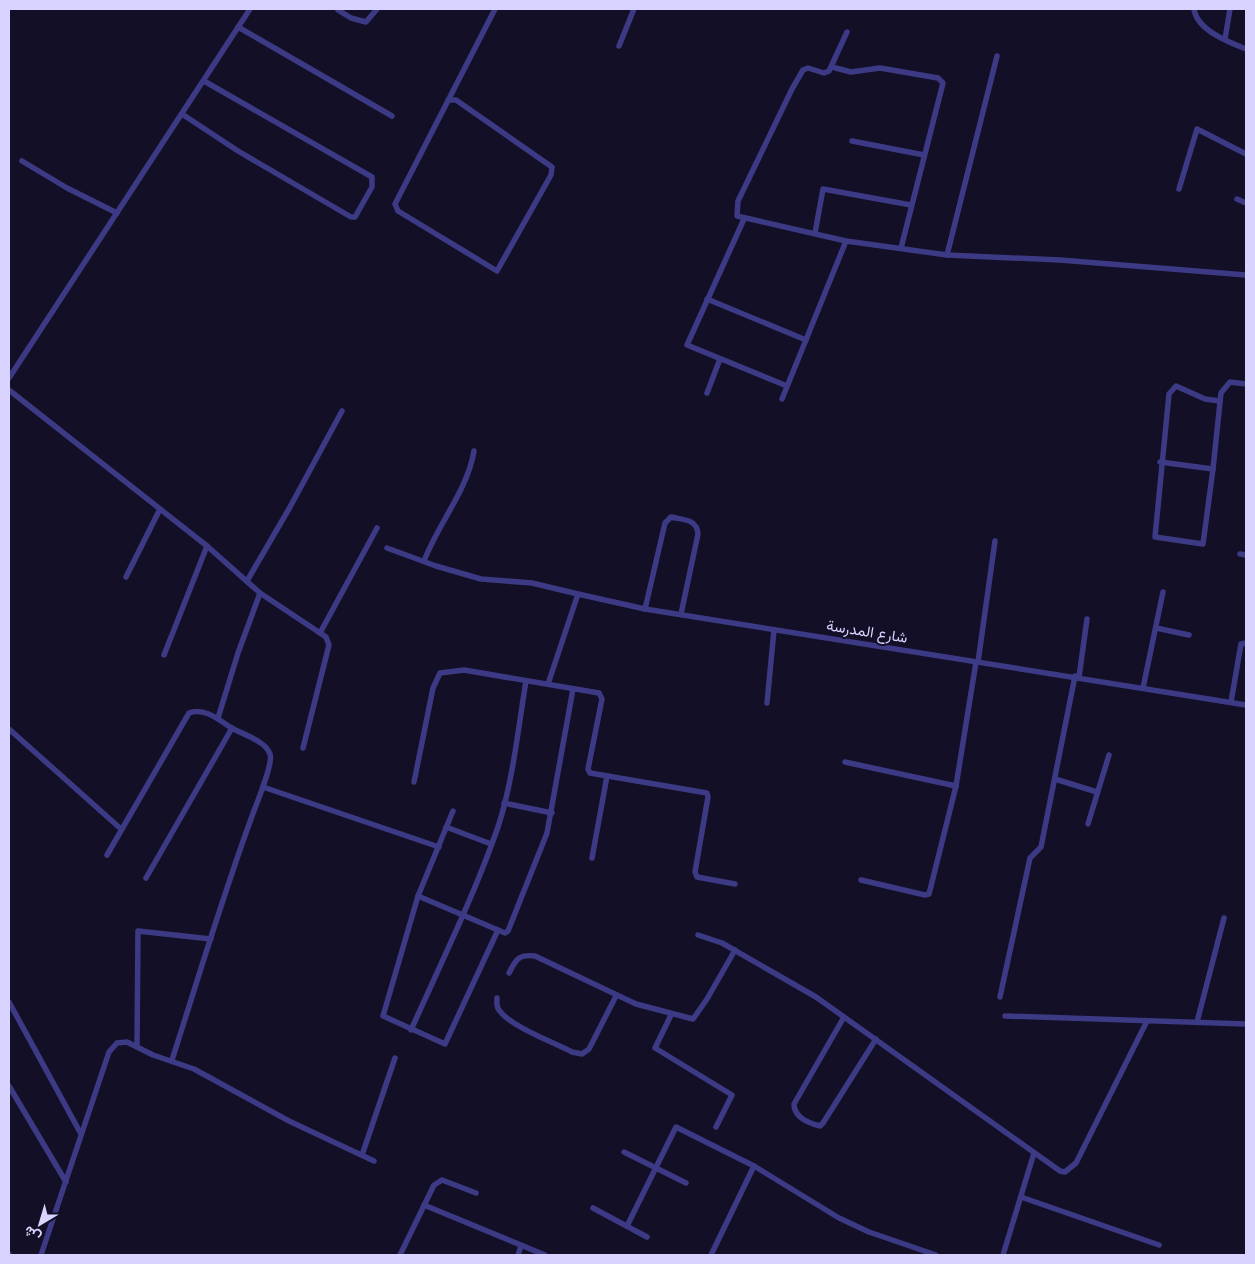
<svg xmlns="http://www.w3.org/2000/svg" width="1255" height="1264" font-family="'Space Grotesk',Vazirmatn,sans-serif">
<rect width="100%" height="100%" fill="#130f26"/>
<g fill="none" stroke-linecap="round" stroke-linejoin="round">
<!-- minor -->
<g stroke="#3d3a85" stroke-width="5.5">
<path d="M1194 9C1197 30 1228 42 1246 49"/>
<polyline points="338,10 351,18 366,22 377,9"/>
<polyline points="238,27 392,116"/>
<polyline points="847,32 829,71 824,73 808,68 803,70 792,89 738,201 737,216 846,241 947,255 1060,260 1246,275"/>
<polyline points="1225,39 1230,9"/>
<polyline points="619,46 634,9"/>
<polyline points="832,67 851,72 880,68 938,78 943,83 901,248"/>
<polyline points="448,100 456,100 552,167 551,175 497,271 398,211 395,204 495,9"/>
<polyline points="182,114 238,151 351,217 355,217 372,187 372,177 204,81"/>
<polyline points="852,141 924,155"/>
<polyline points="22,161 67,188 117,213"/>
<polyline points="1179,189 1197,129 1246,154"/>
<polyline points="1237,199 1246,203"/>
<polyline points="744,219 687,345 787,386"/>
<polyline points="815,233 823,189 911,205"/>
<polyline points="947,255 997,56"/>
<polyline points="707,299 806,340"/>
<polyline points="9,378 250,9"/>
<polyline points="9,390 207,546 260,593 326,637 329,645 303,748"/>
<polyline points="707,393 720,359"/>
<polyline points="782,399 846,241"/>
<polyline points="1160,462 1213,469 1203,544 1155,537 1169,394 1176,386 1205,399 1220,401"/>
<polyline points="1213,469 1221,393 1230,382 1246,384"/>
<polyline points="387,548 436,566 481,579 532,583 578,594"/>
<polyline points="1240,554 1246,555"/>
<path d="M424 561C438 524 468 489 474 451"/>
<polyline points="126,577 160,509"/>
<polyline points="247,581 290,507 342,411"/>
<path d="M645 609 665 523 671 517C684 520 697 519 698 534L681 614"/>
<polyline points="1156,628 1189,635"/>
<polyline points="320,633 377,528"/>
<polyline points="164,655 207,546"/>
<polyline points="978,662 995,541"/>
<polyline points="1079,677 1087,619"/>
<polyline points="548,684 578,594 645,609 1246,705"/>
<polyline points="1143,688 1163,592"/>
<polyline points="1231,702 1241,644 1246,643"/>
<polyline points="767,703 774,630"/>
<polyline points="218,718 238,653 260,593"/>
<polyline points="9,729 121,829"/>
<polyline points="845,762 956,786"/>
<polyline points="1055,779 1097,792"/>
<polyline points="414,782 433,688 440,673 464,670 599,693 602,699 588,769 590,773 707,793 708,797 695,872 697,877 735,884"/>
<polyline points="263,787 439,847"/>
<polyline points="504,803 552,813"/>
<polyline points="453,811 418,896 383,1016 445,1044 498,930"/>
<polyline points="1088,824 1109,755"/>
<polyline points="446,827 491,844"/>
<path d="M107 855 189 713C203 707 218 719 230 727 241 734 265 740 270 754 274 763 255 807 251 819 222 898 198 979 172 1060"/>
<polyline points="592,858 607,776"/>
<polyline points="146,878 232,728"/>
<polyline points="861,880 925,895 929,894 956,786 976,662"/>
<polyline points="418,896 505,933 508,931 547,833 573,689"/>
<polyline points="698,935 722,943 816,997 1060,1171 1065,1172 1076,1163 1147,1021"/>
<path d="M509 973C516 959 519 954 535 956L636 1004 693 1019 707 999 735 950"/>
<polyline points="1000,997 1030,858 1041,847 1075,676"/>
<path d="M497 998C497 1003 496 1006 499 1010 511 1027 553 1042 572 1052L582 1054 589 1049 616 996"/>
<polyline points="9,1002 81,1134"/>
<polyline points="671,1015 655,1048 732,1095 716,1127"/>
<polyline points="1005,1016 1246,1024"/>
<path d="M844 1017 794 1104C794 1117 808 1123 820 1126L823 1123 876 1039"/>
<polyline points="1197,1022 1224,918"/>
<path d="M411 1030C441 963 474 896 498 827 513 781 518 729 526 681"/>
<polyline points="137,1047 138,931 211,939"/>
<polyline points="9,1086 66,1182"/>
<polyline points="624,1152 686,1183"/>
<polyline points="362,1155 395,1058"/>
<polyline points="1021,1197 1159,1245"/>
<polyline points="424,1205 545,1255"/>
<polyline points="593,1208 647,1237"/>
<polyline points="627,1226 676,1127 754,1166 839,1218 869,1232 936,1255"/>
<polyline points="9,1254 9,1255"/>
<polyline points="41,1255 109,1052 117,1043 127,1042 153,1055 194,1069 289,1121 374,1161"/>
<polyline points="400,1255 434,1185 442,1180 476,1193"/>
<polyline points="518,1255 521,1246"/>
<polyline points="711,1255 754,1166"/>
<polyline points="1003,1255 1034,1153"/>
</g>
</g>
<g text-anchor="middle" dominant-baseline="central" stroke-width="4" stroke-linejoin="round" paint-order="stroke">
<!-- street labels -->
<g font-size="15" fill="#d9d4ff" stroke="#130f26">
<text transform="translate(867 631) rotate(9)">شارع المدرسة</text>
</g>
</g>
<!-- border -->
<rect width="1255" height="1264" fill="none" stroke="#d9d4ff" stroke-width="20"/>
<!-- north arrow -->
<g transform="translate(40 1224) rotate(218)" stroke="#130f26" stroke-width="4" paint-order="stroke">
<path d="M0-4L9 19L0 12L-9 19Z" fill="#d9d4ff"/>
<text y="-8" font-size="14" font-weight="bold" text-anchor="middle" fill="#d9d4ff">ش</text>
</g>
</svg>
